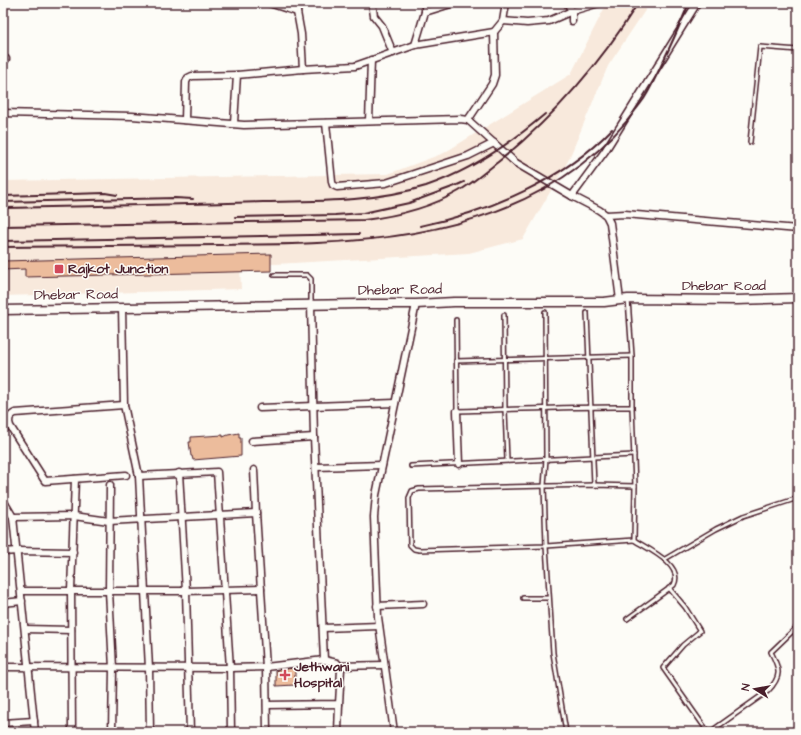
<svg xmlns="http://www.w3.org/2000/svg" width="801" height="735" font-family="'Architects Daughter',sans-serif">
<rect width="100%" height="100%" fill="#fdfcf7"/>
<filter id="ink" filterUnits="userSpaceOnUse"><feTurbulence type="fractalNoise" baseFrequency=".025" numOctaves="2"/><feDisplacementMap in="SourceGraphic" scale="8" xChannelSelector="R" yChannelSelector="G"/><feConvolveMatrix kernelMatrix="1 2 1 2 8 2 1 2 1" color-interpolation-filters="sRGB"/></filter>
<g filter="url(#ink)">
<!-- built -->
<polygon fill="#f8e9dc" points="607,3 650,3 608,66 568,161 523,239 469,253 240,266 241,289 3,296 3,181 388,174 444,153 571,74"/>
<!-- building -->
<g fill="#ecbc9c" stroke="#4a1f2b">
<polygon points="271,254 271,271 25,277 25,269 3,270 3,261"/>
<polygon points="239,433 239,438 241,438 241,456 193,460 192,456 191,456 189,442 191,442 191,437 223,435 223,437 228,435"/>
<polygon points="295,668 295,685 276,686 276,670"/>
</g>
<g fill="none" stroke-linecap="round" stroke-linejoin="round">
<!-- service casing -->
<g stroke="#4a1f2b" stroke-width="6">
<g id="service">
<polyline points="750,142 760,47 798,50"/>
<polyline points="274,275 307,275 311,279 311,304"/>
<polyline points="545,312 546,459 544,486 546,546 553,653 566,732"/>
<polyline points="587,313 594,485"/>
<polyline points="504,315 505,410 507,460"/>
<path d="M456 320 457 411C515 410 573 406 632 407"/>
<polyline points="456,361 632,356"/>
<polyline points="411,466 634,455"/>
<polyline points="634,540 546,546 419,550 414,549 410,545 409,498 412,491 419,489 594,485 635,486"/>
<polyline points="665,559 716,529 743,516 798,498"/>
<polyline points="669,588 685,607 700,631 683,645 663,668 708,732"/>
<polyline points="523,598 549,598"/>
<path d="M627 619 674 585C684 565 648 549 634 540L635 486 632 407V356L628 299"/>
<path d="M710 732 768 691C782 676 780 670 771 652L798 626"/>
</g>
</g>
<!-- minor casing -->
<g stroke="#4a1f2b" stroke-width="9">
<g id="minor">
<polyline points="269,3 297,12"/>
<polyline points="298,3 297,12 301,34 303,69"/>
<polyline points="372,3 374,16 382,26 393,53"/>
<polyline points="567,3 572,11 572,21"/>
<polyline points="425,12 425,3"/>
<polyline points="503,21 527,23 549,21 572,11 599,3"/>
<polyline points="415,45 425,12 454,3"/>
<polyline points="3,59 6,59"/>
<polyline points="3,113 132,116 244,125 460,119 468,120 516,163 572,196 599,210 606,215 610,223 620,300"/>
<polyline points="185,120 186,82 188,78 192,76 237,75"/>
<polyline points="468,120 492,84 495,75 494,32 503,21 506,3"/>
<polyline points="369,121 371,60"/>
<polyline points="234,123 237,75 303,69 355,66 415,45 494,32"/>
<polyline points="326,123 332,182 333,185 337,187 386,183 468,156 494,143"/>
<polyline points="572,196 605,151 697,3"/>
<polyline points="606,215 625,214 798,229"/>
<polyline points="311,304 314,437 324,660"/>
<polyline points="122,308 124,405 139,476 149,668 150,732"/>
<path d="M124 405 15 413C9 416 8 420 10 426L45 481 126 475"/>
<polyline points="260,408 395,403"/>
<polyline points="457,411 459,464"/>
<polyline points="252,441 314,437"/>
<polyline points="316,467 382,465"/>
<polyline points="254,470 256,513"/>
<polyline points="179,473 186,591 190,732"/>
<polyline points="139,476 217,472 230,668 231,732"/>
<polyline points="110,485 109,591 113,668 112,732"/>
<polyline points="3,500 13,517 35,732"/>
<polyline points="13,517 74,516 109,521 256,513 266,667 267,732"/>
<polyline points="3,552 17,551 73,552"/>
<polyline points="21,591 186,591 261,589"/>
<polyline points="3,603 22,601"/>
<polyline points="377,606 423,604"/>
<polyline points="323,628 379,626"/>
<polyline points="25,629 71,630"/>
<polyline points="339,666 384,665"/>
<polyline points="3,667 230,668 266,667 324,660 337,663 341,669 339,704 267,705"/>
<polyline points="3,723 34,721"/>
<polyline points="72,732 71,591 75,479"/>
<polyline points="338,732 339,704"/>
<polyline points="394,732 378,617 374,517 376,495 416,304"/>
</g>
</g>
<!-- tertiary casing -->
<g stroke="#4a1f2b" stroke-width="11">
<polyline id="tertiary" points="3,310 359,304 416,304 454,302 604,302 628,299 737,300 798,298"/>
</g>
<!-- service -->
<use href="#service" stroke="#fdfcf7" stroke-width="3"/>
<!-- minor -->
<use href="#minor" stroke="#fdfcf7" stroke-width="6"/>
<!-- tertiary -->
<use href="#tertiary" stroke="#fdfcf7" stroke-width="8"/>
<!-- rail -->
<g stroke="#4a1f2b" stroke-width="2">
<polyline points="3,196 105,193 117,195"/>
<polyline points="3,202 175,198 193,199"/>
<path d="M3 208C90 206 177 205 263 202 318 201 374 202 426 186 468 172 511 143 545 114"/>
<polyline points="235,217 335,215 363,213 409,203 455,186 464,182"/>
<path d="M3 226 364 220C397 216 430 208 459 191 473 183 485 172 498 162 554 117 600 64 638 3"/>
<path d="M420 226C488 212 564 180 612 129"/>
<polyline points="3,241 359,234"/>
<path d="M3 247C75 246 146 246 218 245 251 244 284 245 317 243 441 238 564 209 641 103 649 93 654 80 660 68 670 47 680 25 689 3"/>
</g>
</g>
</g>
<!-- markers -->
<g fill="#d1495b" stroke="#fdfcf7" stroke-width="1.5">
<rect x="54" y="264" width="10" height="10" rx="2"/>
<path d="M283 669h4v4h4v4h-4v4h-4v-4h-4v-4h4z"/>
</g>
<g text-anchor="middle" dominant-baseline="central" stroke-width="3" stroke-linejoin="round" paint-order="stroke">
<!-- poi labels -->
<g font-size="14" font-weight="bold" fill="#4a1f2b" stroke="#fdfcf7" text-anchor="start">
<text x="68" y="269">Rajkot Junction</text>
<text x="294" y="667">Jethwani<tspan x="294" dy="16">Hospital</tspan></text>
</g>
<!-- street labels -->
<g font-size="14" fill="#4a1f2b" stroke="#fdfcf7">
<text x="724" y="286">Dhebar Road</text>
<text transform="translate(400 290) rotate(-1)">Dhebar Road</text>
<text transform="translate(76 295) rotate(-1)">Dhebar Road</text>
</g>
</g>
<!-- margin -->
<rect width="801" height="735" fill="none" stroke="#fdfcf7" stroke-width="16"/>
<rect x="8" y="8" width="785" height="719" fill="none" stroke="#4a1f2b" stroke-width="1.5" filter="url(#ink)"/>
<!-- north arrow -->
<g transform="translate(755 689) rotate(281)" stroke="#fdfcf7" stroke-width="3" paint-order="stroke">
<path d="M0-3L7 15L0 10L-7 15Z" fill="#4a1f2b"/>
<text y="-6" font-size="11" font-weight="bold" text-anchor="middle" fill="#4a1f2b">N</text>
</g>
</svg>
